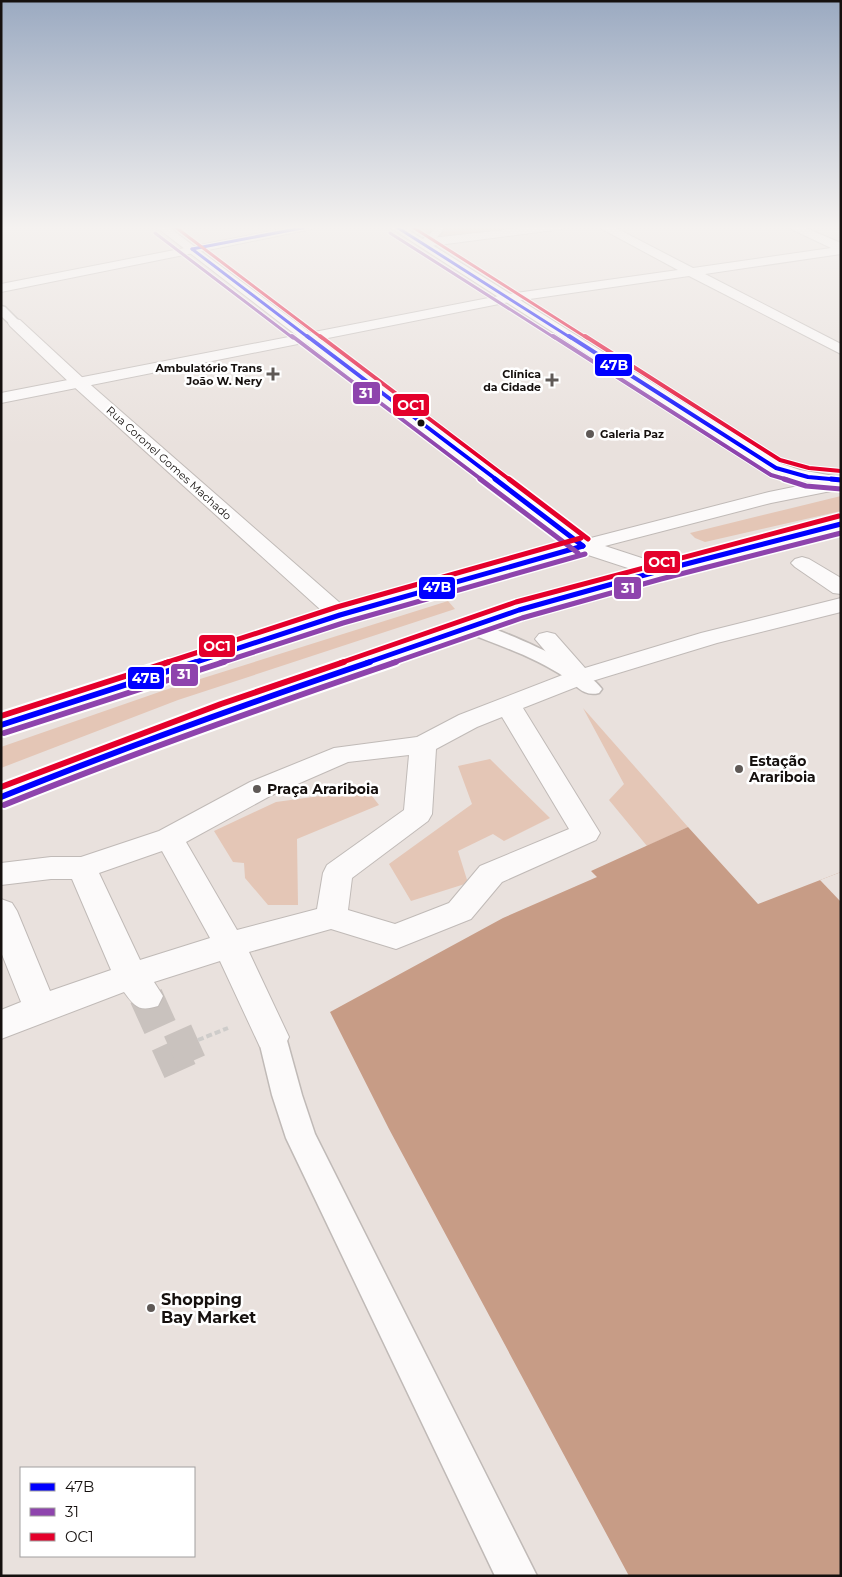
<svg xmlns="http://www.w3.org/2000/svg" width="842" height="1577" font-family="Montserrat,sans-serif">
<rect width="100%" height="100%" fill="#e9e1dd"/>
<!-- green -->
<g fill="#e4c6b6">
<polygon points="414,226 533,226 445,236 428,234"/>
<polygon points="841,496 841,511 705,542 695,538 690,533"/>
<polygon points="448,601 455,609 178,700 1,768 1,747 165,690"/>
<polygon points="583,708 688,827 647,846 609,800 624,784"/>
<polygon points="490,759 550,818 504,841 493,834 458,851 468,883 411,901 389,864 472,804 458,766"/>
<polygon points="362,783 379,805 297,839 298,905 268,905 245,878 244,863 233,862 214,831 276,802 327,795"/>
</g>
<!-- water -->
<polygon fill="#c79c86" points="688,827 758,904 841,872 841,1576 629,1576 389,1129 330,1012 503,918 597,877 591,871"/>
<!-- pier -->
<polygon fill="#e9e1dd" points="841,872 841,902 820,880"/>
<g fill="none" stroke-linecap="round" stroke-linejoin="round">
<!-- pedestrian-tunnel -->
<g stroke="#c9c2be" stroke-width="34" stroke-dasharray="34 18" stroke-linecap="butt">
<polyline points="146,996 180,1071"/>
<polyline points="171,1052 198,1040"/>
</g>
<!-- service casing -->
<g stroke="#c0bab7" stroke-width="3">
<g id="service">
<path d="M437 226H446C440 234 431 247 420 245V241L431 233Z"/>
<polygon points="1,306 5,307 21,323 19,325 11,325 1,316"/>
<path d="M470 621C500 629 586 665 602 689L599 693C584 697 577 686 566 678 535 657 498 645 463 631L461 627 463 623Z"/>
<polygon points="272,1025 282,1028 286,1037 302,1095 315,1134 537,1576 495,1576 286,1138 272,1095 258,1037 262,1028"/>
</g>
</g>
<!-- pedestrian casing -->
<g stroke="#c0bab7" stroke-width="2">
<g id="pedestrian">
<polygon points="15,319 20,320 84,379 348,610 351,615 348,620 340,622 332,620 72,385 10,326 8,323 10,320"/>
<polygon points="802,557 809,559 841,578 841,594 833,593 795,567 791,563 795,559"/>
<path d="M841 598V612L717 643 589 682 523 708 600 833 596 840 502 882 471 919 396 949 331 929 249 952 289 1037 284 1047 272 1052 260 1047 220 961 154 982 163 996 158 1006C139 1012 135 1007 124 992L1 1039V1010L21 1002 1 952V899L12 903 17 911 50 991 111 970 72 879H51L1 885V863L51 857H81L159 831 250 782 334 748 417 737 459 715 565 674 535 639 539 634 547 632 555 634 585 668 701 633ZM502 717 569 829 480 866 449 903 395 924 348 910 352 878 428 821 432 814 436 749 477 727ZM409 755 404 810 327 865 323 873 317 909 237 930 186 842 270 796 348 762ZM162 851 210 938 140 960 99 873Z"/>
</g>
</g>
<!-- tertiary casing -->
<g stroke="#c0bab7" stroke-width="2">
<g id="tertiary">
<polygon points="297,226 318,226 312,229 1,292 1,284"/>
<polygon points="538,226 568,226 562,229 423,247 417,243 423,239"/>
<polygon points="599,226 612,226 693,268 831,248 789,228 788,226 801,226 841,243 841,254 705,274 841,344 841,354 689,276 509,302 1,403 1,393 509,294 678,270 600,228"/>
</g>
</g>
<!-- secondary casing -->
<g stroke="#c0bab7" stroke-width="2">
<polygon id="secondary" points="155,226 167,226 587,539 769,492 813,483 790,479 770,472 391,228 390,226 402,226 782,464 800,470 834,476 835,479 841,477 841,489 771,503 605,546 660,564 841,518 841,530 667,576 527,615 233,718 1,806 1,786 79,756 215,706 511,605 637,571 582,553 348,620 1,733 1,716 332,610 567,544"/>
</g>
<!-- path -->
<polyline stroke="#ceccca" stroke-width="4" stroke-dasharray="6 3" stroke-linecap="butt" points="198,1040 228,1028"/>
<!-- service -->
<use href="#service" fill="#fcfafa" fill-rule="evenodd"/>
<!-- pedestrian -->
<use href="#pedestrian" fill="#fcfafa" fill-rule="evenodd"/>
<!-- tertiary -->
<use href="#tertiary" fill="#fcfafa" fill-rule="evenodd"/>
<!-- secondary -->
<use href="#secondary" fill="#fcfafa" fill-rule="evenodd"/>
<!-- bus-1-far3 casing -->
<g stroke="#fff" stroke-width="5">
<g id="bus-1-far3">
<polyline points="395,226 571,338"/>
<polyline points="192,249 309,338"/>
<polyline points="192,249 312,226"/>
</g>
</g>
<!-- bus-1-far2 casing -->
<g stroke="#fff" stroke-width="6">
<g id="bus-1-far2">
<polyline points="307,336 497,480"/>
<polyline points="569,336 776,468 808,477 841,480"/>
</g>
</g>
<!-- bus-1-far1 casing -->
<g stroke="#fff" stroke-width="8">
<g id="bus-1-far1">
<polyline points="495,479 583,546"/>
<polyline points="831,479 841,480"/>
<polyline points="193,663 340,615 583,546"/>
<polyline points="366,663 519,610 659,571 841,524"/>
</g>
</g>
<!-- bus-1 casing -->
<g stroke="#fff" stroke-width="10">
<g id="bus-1">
<polyline points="1,725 196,662"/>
<path d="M1 797C123 748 246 704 370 662"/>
</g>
</g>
<!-- bus-2-far3 casing -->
<g stroke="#fff" stroke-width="5">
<g id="bus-2-far3">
<polyline points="155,233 293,338"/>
<polyline points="390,233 555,338"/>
</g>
</g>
<!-- bus-2-far2 casing -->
<g stroke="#fff" stroke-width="6">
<g id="bus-2-far2">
<polyline points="292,336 482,480"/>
<polyline points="553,336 771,475 788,480"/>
</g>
</g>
<!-- bus-2-far1 casing -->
<g stroke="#fff" stroke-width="8">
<g id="bus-2-far1">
<polyline points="480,479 578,553"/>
<polyline points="784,479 806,486 841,489"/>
<polyline points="220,663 343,623 585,554"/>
<polyline points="392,663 522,618 661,579 841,533"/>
</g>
</g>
<!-- bus-2 casing -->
<g stroke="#fff" stroke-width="10">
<g id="bus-2">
<polyline points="4,733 224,662"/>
<path d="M4 805C133 753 264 707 396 662"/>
</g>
</g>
<!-- bus-3-far3 casing -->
<g stroke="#fff" stroke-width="5">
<g id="bus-3-far3">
<polyline points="174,226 322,338"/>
<polyline points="411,226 587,338"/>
</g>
</g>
<!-- bus-3-far2 casing -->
<g stroke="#fff" stroke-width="6">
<g id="bus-3-far2">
<polyline points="320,336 510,480"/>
<polyline points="585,336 780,460 809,468 841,471"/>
</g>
</g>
<!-- bus-3-far1 casing -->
<g stroke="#fff" stroke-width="8">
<g id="bus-3-far1">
<polyline points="509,479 588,539"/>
<polyline points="165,663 337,607 581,538"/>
<polyline points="340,663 516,602 839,516"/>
</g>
</g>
<!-- bus-3 casing -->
<g stroke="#fff" stroke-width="10">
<g id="bus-3">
<polyline points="1,716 169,662"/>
<polyline points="1,787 221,704 344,662"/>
</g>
</g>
<!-- bus-1-far3 -->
<use href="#bus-1-far3" stroke="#00f" stroke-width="3"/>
<!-- bus-1-far2 -->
<use href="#bus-1-far2" stroke="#00f" stroke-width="4"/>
<!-- bus-1-far1 -->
<use href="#bus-1-far1" stroke="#00f" stroke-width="5"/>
<!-- bus-1 -->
<use href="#bus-1" stroke="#00f" stroke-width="6"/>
<!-- bus-2-far3 -->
<use href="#bus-2-far3" stroke="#8e44ad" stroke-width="3"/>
<!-- bus-2-far2 -->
<use href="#bus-2-far2" stroke="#8e44ad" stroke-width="4"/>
<!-- bus-2-far1 -->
<use href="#bus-2-far1" stroke="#8e44ad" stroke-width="5"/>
<!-- bus-2 -->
<use href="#bus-2" stroke="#8e44ad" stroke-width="6"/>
<!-- bus-3-far3 -->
<use href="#bus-3-far3" stroke="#e4002b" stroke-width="3"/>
<!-- bus-3-far2 -->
<use href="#bus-3-far2" stroke="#e4002b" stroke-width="4"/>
<!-- bus-3-far1 -->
<use href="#bus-3-far1" stroke="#e4002b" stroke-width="5"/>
<!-- bus-3 -->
<use href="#bus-3" stroke="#e4002b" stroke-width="6"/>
</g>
<!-- sky -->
<linearGradient id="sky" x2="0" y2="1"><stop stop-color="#9baac1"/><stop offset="0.51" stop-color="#f5f2f0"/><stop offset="1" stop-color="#f5f2f0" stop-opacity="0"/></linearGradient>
<rect width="842" height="446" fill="url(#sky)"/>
<!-- markers -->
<g fill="#5f5956" stroke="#fff" stroke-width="2">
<path d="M270.5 366.5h5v5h5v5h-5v5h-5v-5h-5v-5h5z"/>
<path d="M549.5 372.5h5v5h5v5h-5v5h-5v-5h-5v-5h5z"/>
<circle cx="590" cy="434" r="5"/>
<circle cx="739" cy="769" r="5"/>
<circle cx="257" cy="789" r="5"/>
<circle cx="151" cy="1308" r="5"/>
</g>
<circle fill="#15100e" stroke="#fff" stroke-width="2" cx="421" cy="423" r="4.5"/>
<g text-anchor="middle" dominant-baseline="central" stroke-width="5" stroke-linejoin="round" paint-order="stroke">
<!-- far-poi labels -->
<g font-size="11" font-weight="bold" fill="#15100e" stroke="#fff" text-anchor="end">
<text x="262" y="368">Ambulatório Trans<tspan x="262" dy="13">João W. Nery</tspan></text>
<text x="541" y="374">Clínica<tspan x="541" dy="13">da Cidade</tspan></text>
<text x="600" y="434" text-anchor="start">Galeria Paz</text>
</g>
<!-- far-street labels -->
<g font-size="11" fill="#15100e" stroke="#fff">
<text transform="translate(169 463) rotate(42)">Rua Coronel Gomes Machado</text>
</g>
<!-- poi labels -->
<g font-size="14" font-weight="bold" fill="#15100e" stroke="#fff" text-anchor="start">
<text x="749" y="761">Estação<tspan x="749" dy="16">Arariboia</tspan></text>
<text x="267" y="789">Praça Arariboia</text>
</g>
<!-- near-poi labels -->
<g font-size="16" font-weight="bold" fill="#15100e" stroke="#fff" text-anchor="start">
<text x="161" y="1299">Shopping<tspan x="161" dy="18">Bay Market</tspan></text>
</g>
</g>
<g stroke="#fff" stroke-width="2">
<rect x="594" y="353" width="39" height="24" rx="5" fill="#00f"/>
<rect x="352" y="381" width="29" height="24" rx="5" fill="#8e44ad"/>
<rect x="392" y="393" width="38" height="24" rx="5" fill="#e4002b"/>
<rect x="643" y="550" width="38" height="24" rx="5" fill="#e4002b"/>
<rect x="418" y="576" width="38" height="24" rx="5" fill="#00f"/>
<rect x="613" y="576" width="29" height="24" rx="5" fill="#8e44ad"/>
<rect x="198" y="634" width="38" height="24" rx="5" fill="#e4002b"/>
<rect x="170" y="663" width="29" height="24" rx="5" fill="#8e44ad"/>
<rect x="127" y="666" width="38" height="24" rx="5" fill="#00f"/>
</g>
<g font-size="14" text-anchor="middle" font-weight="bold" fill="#fff">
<text x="614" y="370">47B</text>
<text x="366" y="398">31</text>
<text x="411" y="410">OC1</text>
<text x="662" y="567">OC1</text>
<text x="437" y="592">47B</text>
<text x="628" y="593">31</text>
<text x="217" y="651">OC1</text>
<text x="184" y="679">31</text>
<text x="146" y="683">47B</text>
</g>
<!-- border -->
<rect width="842" height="1577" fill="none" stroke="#15100e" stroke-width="5"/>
<!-- legend -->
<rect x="20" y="1467" width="175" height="90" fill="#ffffff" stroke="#a19f9f"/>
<rect x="30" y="1483" width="25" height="8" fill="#0000ff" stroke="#a19f9f"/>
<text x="65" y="1492" font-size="15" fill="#15100e">47B</text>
<rect x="30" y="1508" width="25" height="8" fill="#8e44ad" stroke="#a19f9f"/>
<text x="65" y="1517" font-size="15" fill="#15100e">31</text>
<rect x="30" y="1533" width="25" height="8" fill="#e4002b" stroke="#a19f9f"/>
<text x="65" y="1542" font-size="15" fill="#15100e">OC1</text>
</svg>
